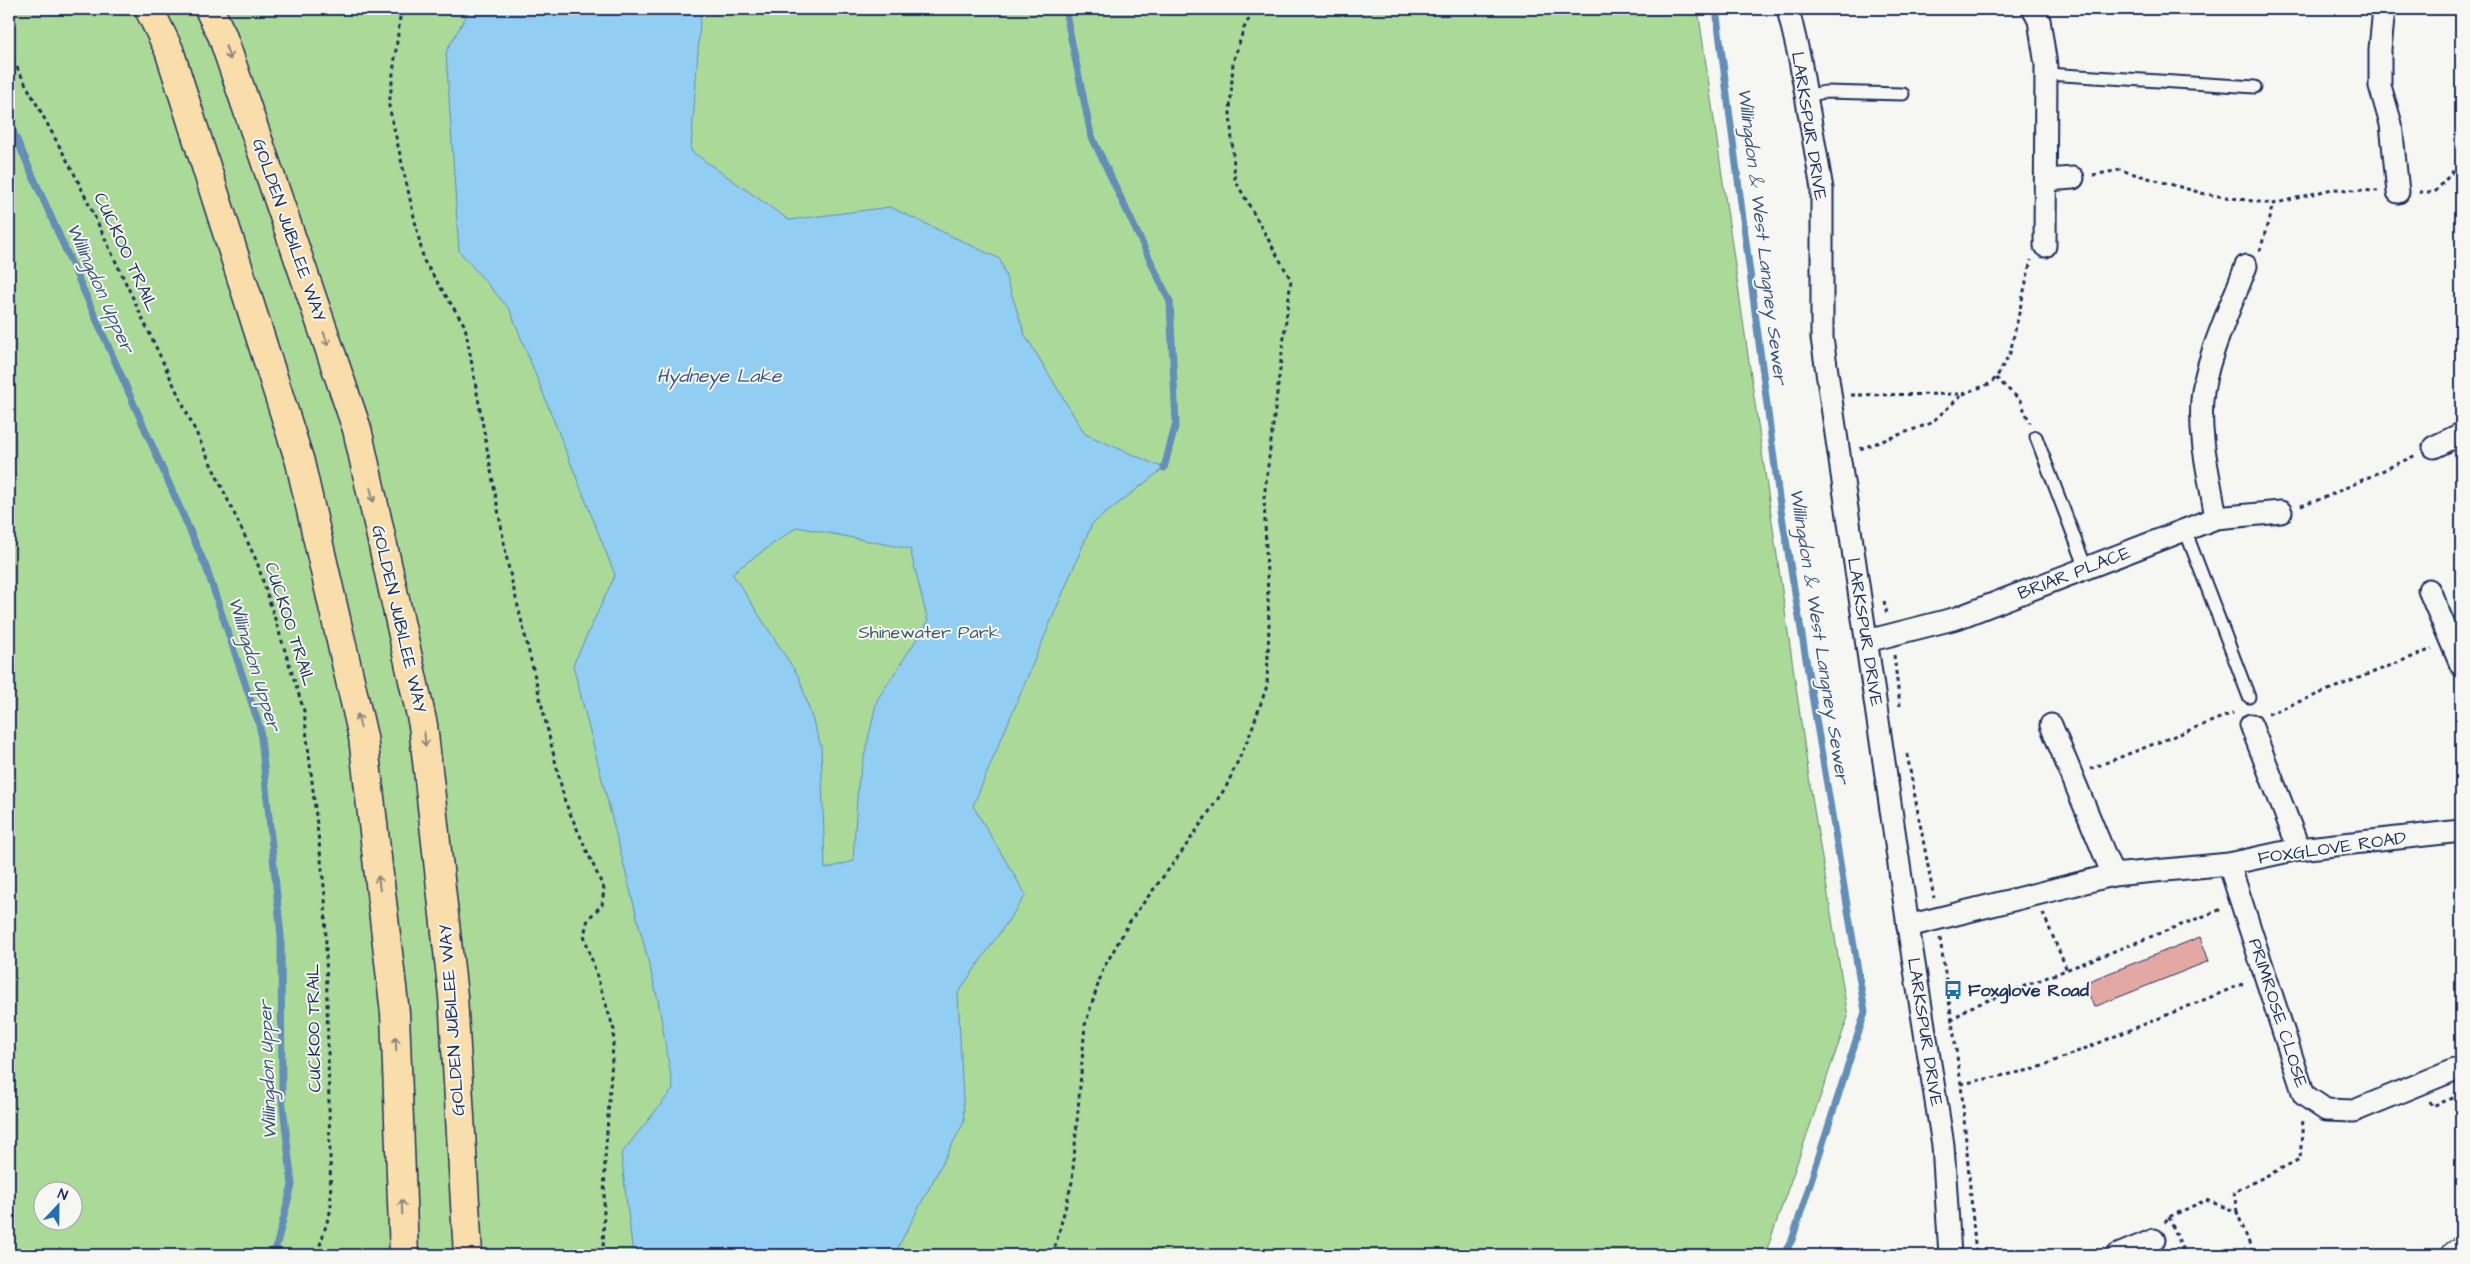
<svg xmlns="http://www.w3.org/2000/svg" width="2470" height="1264" font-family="'Architects Daughter',sans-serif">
<rect width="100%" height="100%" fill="#f6f6f2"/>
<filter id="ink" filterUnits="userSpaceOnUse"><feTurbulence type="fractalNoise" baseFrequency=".02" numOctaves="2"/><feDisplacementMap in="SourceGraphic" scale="10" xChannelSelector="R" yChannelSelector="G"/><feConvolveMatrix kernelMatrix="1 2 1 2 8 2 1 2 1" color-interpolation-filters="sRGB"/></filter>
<g filter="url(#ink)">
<!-- green -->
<path fill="#abd998" stroke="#63847b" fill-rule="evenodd" d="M9 9H1698L1811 791 1848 1017 1765 1255H9ZM42 1192H72V1222H42Z"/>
<!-- water -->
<path fill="#92cdf2" stroke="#628eb7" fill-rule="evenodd" d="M470 9H701L691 151 789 220 890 207 1000 259 1025 335 1085 434 1164 468 1092 524 973 806 1026 895 958 993 964 1122 894 1255H633L621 1154 673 1089 658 1000 573 665 615 575 510 310 459 251 446 52ZM797 527 910 549 928 622 877 700 858 784 853 861 825 869 821 746 799 677 732 573Z"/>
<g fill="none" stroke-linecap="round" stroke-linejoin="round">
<!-- stream -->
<g stroke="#628eb7" stroke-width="7">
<polyline points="1065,9 1091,135 1170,302 1176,423 1164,468"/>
<polyline points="1716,9 1779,498 1865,1012 1792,1240 1783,1255"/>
<polyline points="9,122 206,567 260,728 281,936 282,1098 292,1185 274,1255"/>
</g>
</g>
<!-- building -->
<polygon fill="#e3a8a4" stroke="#1b2f5e" points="2200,937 2209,961 2094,1007 2084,983"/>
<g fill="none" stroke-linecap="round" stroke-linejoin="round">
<!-- service casing -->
<g stroke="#1b2f5e" stroke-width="15">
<g id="service">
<polyline points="2047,74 2255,87"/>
<polyline points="1806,96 1825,92 1903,94"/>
<polyline points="2036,437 2086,568"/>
<polyline points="2185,530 2249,697"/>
</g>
</g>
<!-- minor casing -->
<g stroke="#1b2f5e" stroke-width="25">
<g id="minor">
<polyline points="1788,9 1800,60 1822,189 1822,338 1908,926 1943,1145 1950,1255"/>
<polyline points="2033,9 2039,20 2046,65 2045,246"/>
<polyline points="2384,9 2380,49 2380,86 2391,124 2398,192"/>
<polyline points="2047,180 2073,178"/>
<polyline points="2434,447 2461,434"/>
<path d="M2216 518C2210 479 2199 440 2202 400 2205 359 2232 305 2246 266"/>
<polyline points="2429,590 2461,665"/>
<polyline points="1867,641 1957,618 2216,518 2281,512"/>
<polyline points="2051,725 2113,875"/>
<polyline points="2251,725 2299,849"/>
<polyline points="2229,864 2304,1095 2326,1110 2354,1111 2454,1070"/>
<polyline points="1908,926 2113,875 2229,864 2299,849 2461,831"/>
<polyline points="2118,1255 2154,1240"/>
</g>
</g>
<!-- secondary casing -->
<g stroke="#1b2f5e" stroke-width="31">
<polyline id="secondary" points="2456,1255 2461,1251"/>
</g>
<!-- trunk casing -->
<g stroke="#1b2f5e" stroke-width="31">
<g id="trunk">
<polyline points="149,9 169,50 300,462 363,737 395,1013 404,1255"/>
<polyline points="209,9 222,35 357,429 423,725 453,996 468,1255"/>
</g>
</g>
<!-- path -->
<g stroke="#1b2f5e" stroke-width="3" stroke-dasharray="4 4" stroke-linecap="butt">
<polyline points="401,9 389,106 424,261 465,326 508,565 565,802 604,889 602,905 588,919 584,935 614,1030 605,1160 603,1255"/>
<polyline points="9,53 76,177 257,562 304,711 325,895 331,1209 317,1255"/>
<polyline points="2093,175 2120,170 2205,194 2273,204 2332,189 2378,191"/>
<polyline points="2419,192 2435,192 2461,162"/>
<polyline points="2260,251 2273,204"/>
<polyline points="1996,378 2020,400 2030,423"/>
<polyline points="1851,395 1963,394 1989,384 1996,378 2010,353 2031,260"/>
<polyline points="1860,449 1931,423 1963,394"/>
<polyline points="2301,506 2326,497 2416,455"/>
<polyline points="1884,601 1887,614"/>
<polyline points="1894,655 1900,706"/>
<polyline points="2268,714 2432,649"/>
<polyline points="1907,754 1934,898"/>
<polyline points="2090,769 2233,713"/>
<polyline points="2043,913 2067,970"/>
<polyline points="1940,938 1961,1084 1976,1255"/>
<polyline points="1951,1021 1966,1009 2222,909"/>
<polyline points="1961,1084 2035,1069 2245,983"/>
<polyline points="2430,1101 2432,1106 2461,1095"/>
<polyline points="2237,1212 2234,1192 2300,1159 2303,1119"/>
<polyline points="2169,1217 2185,1255"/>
<polyline points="2165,1223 2169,1217 2206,1200 2237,1212 2253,1253 2251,1255"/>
<polyline points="1053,1255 1072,1182 1085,1025 1103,969 1132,918 1181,853 1226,787 1249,737 1267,686 1269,623 1264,498 1291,280 1235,180 1230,113 1233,62 1244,28 1254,9"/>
</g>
<!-- service -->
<use href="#service" stroke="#f6f6f2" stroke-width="11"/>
<!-- minor -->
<use href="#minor" stroke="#f6f6f2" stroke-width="21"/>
<!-- secondary -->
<use href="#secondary" stroke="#f6f6f2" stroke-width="28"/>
<!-- trunk -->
<use href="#trunk" stroke="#f9deab" stroke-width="28"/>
</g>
<!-- one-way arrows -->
<defs><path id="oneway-shaft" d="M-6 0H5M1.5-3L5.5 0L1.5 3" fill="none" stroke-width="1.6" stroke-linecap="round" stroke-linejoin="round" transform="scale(1.25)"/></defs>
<g stroke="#8a8684">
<use href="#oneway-shaft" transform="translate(228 53) rotate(71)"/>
<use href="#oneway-shaft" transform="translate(326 339) rotate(71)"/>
<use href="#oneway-shaft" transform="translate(372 495) rotate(77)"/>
<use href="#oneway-shaft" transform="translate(359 721) rotate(-103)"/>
<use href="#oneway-shaft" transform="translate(425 739) rotate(84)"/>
<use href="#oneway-shaft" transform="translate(379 883) rotate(-97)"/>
<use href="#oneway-shaft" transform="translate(396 1044) rotate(-92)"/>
<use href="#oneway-shaft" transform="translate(402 1207) rotate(-92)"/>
</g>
</g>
<!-- icons -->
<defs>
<g id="bus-bare" transform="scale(1.5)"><path d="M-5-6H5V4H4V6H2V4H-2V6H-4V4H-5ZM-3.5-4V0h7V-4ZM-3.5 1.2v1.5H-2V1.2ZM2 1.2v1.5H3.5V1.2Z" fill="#1f6fb2" stroke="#f6f6f2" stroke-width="2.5" paint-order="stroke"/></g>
</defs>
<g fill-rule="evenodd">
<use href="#bus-bare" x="1953" y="990"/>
</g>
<g text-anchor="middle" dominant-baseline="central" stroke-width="4" stroke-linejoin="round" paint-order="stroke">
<!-- street labels -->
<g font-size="18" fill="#1b2f5e" stroke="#f6f6f2">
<text transform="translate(1809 126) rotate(81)">LARKSPUR DRIVE</text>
<text transform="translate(289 230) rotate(71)">GOLDEN JUBILEE WAY</text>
<text transform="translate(126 252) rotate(65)">CUCKOO TRAIL</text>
<text transform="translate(2074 573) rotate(-21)">BRIAR PLACE</text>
<text transform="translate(399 619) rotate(77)">GOLDEN JUBILEE WAY</text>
<text transform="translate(290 624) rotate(72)">CUCKOO TRAIL</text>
<text transform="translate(1865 632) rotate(81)">LARKSPUR DRIVE</text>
<text transform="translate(2332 848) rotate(-8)">FOXGLOVE ROAD</text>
<text transform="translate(2278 1013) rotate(72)">PRIMROSE CLOSE</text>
<text transform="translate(452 1020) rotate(-94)">GOLDEN JUBILEE WAY</text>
<text transform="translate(314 1028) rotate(-91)">CUCKOO TRAIL</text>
<text transform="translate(1925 1032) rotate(81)">LARKSPUR DRIVE</text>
</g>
<!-- park labels -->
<g font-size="18" fill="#3f5a6c" stroke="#f6f6f2">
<text x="929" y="632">Shinewater Park</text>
</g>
<!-- poi labels -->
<g font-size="18" font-weight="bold" fill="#1b2f5e" stroke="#f6f6f2" text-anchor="start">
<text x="1968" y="990">Foxglove Road</text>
</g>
<!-- water labels -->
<g font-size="19" font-style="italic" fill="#395683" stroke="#f6f6f2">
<text transform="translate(1762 236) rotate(83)">Willingdon &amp; West Langney Sewer</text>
<text transform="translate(100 288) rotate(66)">Willingdon Upper</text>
<text x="719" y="376">Hydneye Lake</text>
<text transform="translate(1819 636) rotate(81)">Willingdon &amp; West Langney Sewer</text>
<text transform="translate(254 664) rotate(73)">Willingdon Upper</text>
<text transform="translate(268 1070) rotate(-92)">Willingdon Upper</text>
</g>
</g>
<!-- margin -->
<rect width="2470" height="1264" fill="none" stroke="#f6f6f2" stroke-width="30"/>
<rect x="15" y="15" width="2440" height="1234" fill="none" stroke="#1b2f5e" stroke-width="2" filter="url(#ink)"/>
<!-- north arrow -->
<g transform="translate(58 1206) rotate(22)"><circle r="24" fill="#f6f6f2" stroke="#9ea6b7"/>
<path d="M0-4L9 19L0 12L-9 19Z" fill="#1f6fb2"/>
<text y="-8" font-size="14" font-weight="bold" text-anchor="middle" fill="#1b2f5e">N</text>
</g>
</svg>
